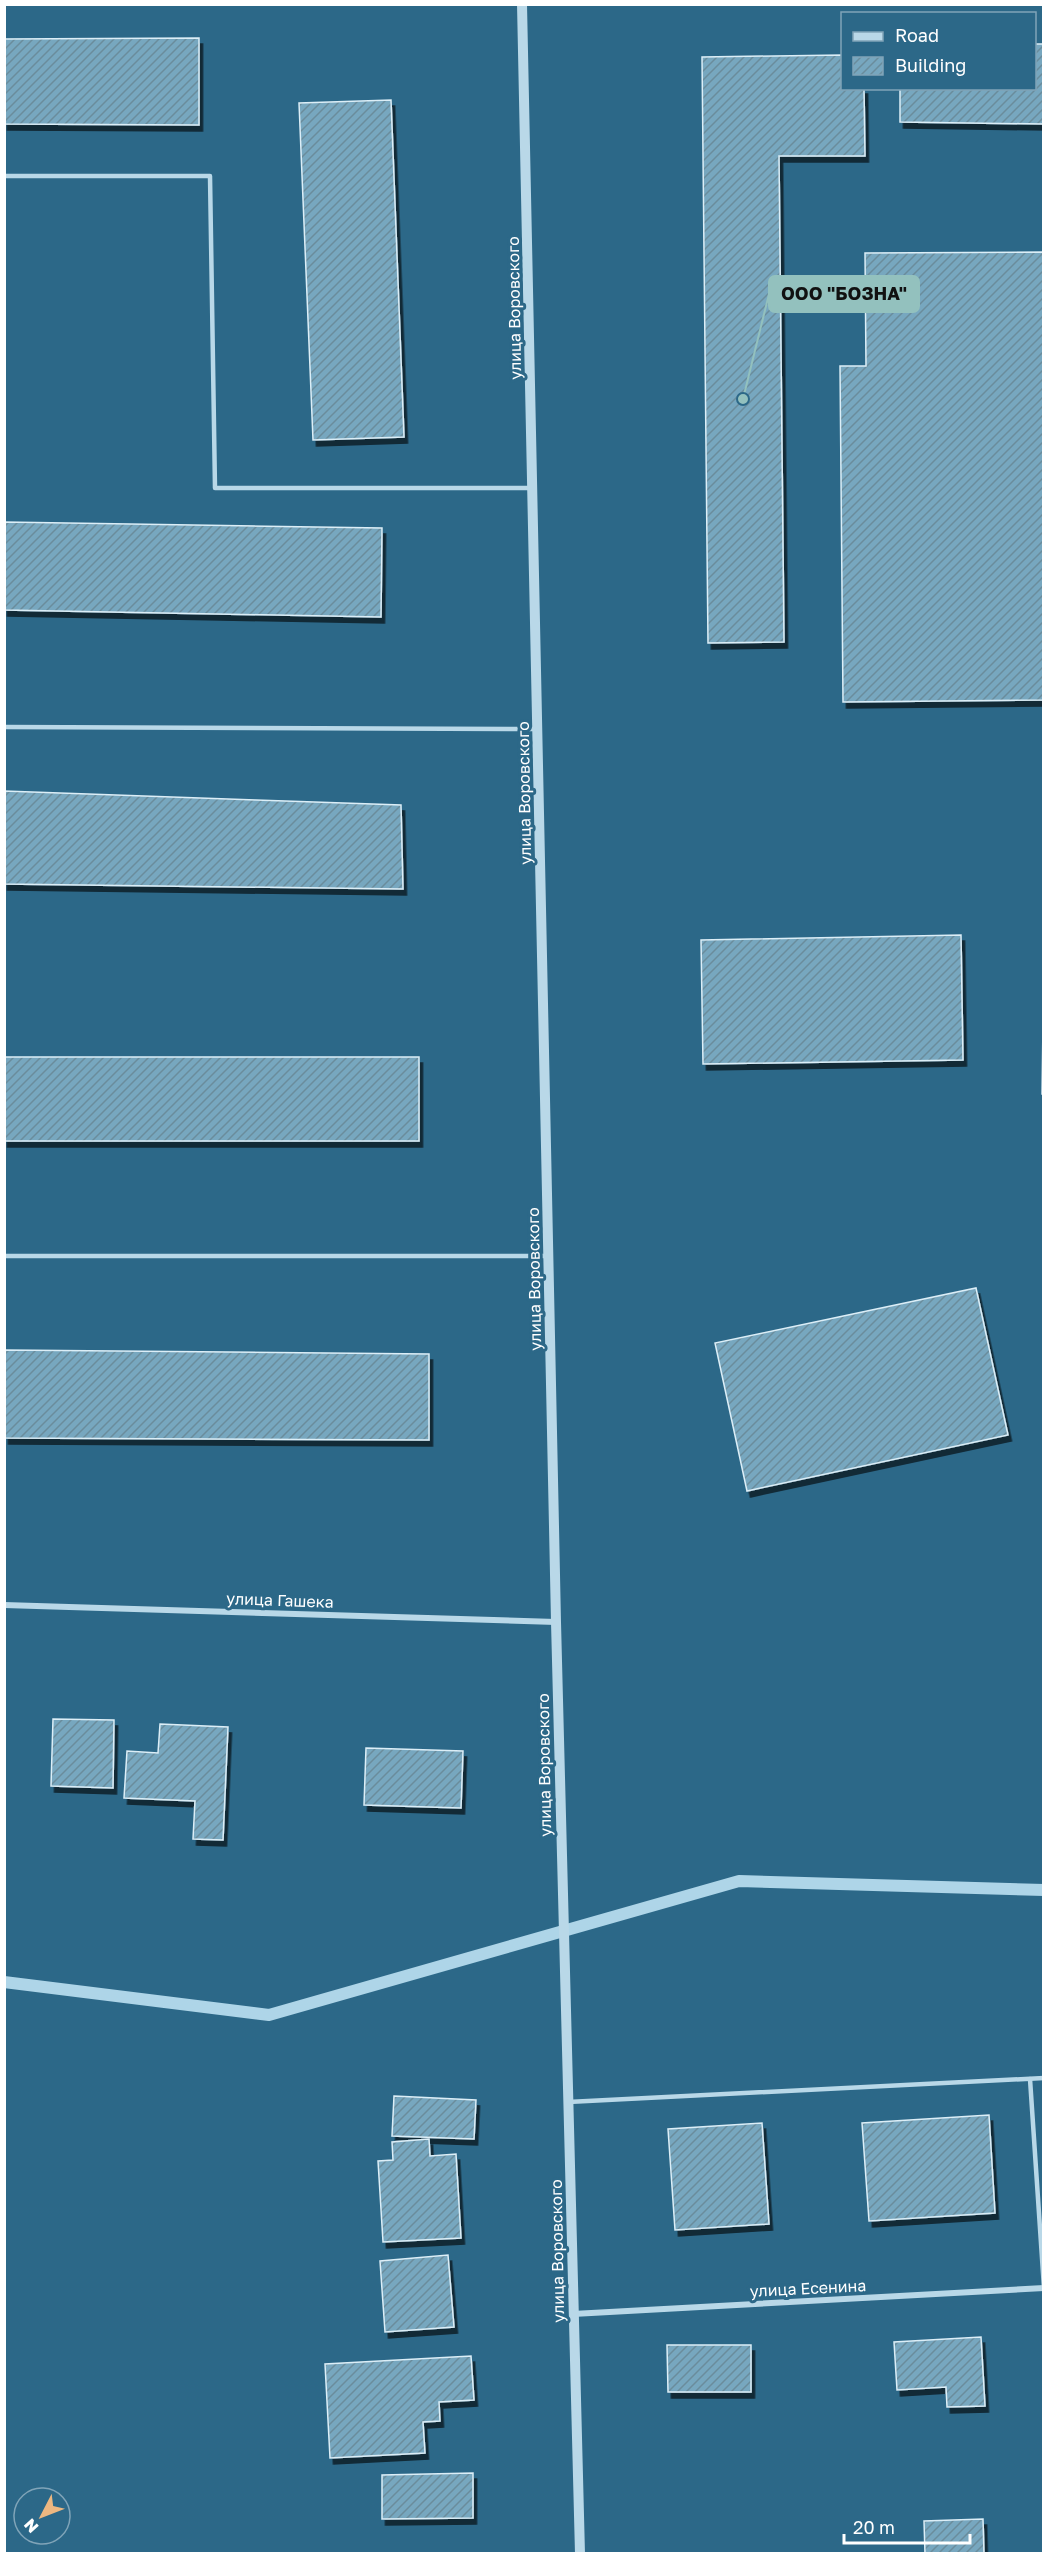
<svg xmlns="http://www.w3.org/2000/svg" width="1048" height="2558" font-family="'Golos Text',sans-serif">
<defs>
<pattern id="building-hatch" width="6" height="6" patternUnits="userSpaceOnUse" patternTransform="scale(1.5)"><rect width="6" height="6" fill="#77a7bf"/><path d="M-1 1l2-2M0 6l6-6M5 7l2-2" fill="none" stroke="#6a8c9c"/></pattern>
<filter id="shadow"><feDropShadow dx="3.5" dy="6" stdDeviation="0" flood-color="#0009"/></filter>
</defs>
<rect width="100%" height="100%" fill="#2c6888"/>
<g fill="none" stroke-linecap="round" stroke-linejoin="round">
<!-- stream -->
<polyline stroke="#aed5e8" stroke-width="12" points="4,1982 269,2015 739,1881 1044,1890"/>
</g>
<!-- building -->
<g fill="url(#building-hatch)" stroke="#dceef7" stroke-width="1.5" filter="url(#shadow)">
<polygon points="199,38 199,125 4,124 4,39"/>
<polygon points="1034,44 1044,44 1044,124 900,122 900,88 1034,88"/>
<polygon points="842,55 842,88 864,88 865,156 779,156 784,642 708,643 702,57"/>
<polygon points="391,100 404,437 313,440 299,103"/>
<polygon points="1044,252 1044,700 843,702 840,366 866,366 865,253"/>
<polygon points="4,522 382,528 381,617 4,610"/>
<polygon points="4,791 401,805 403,889 4,884"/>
<polygon points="961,935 963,1060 703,1064 701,940"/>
<polygon points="1044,955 1044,1094 1042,1094"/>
<rect x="4" y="1057" width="415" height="84"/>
<polygon points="976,1288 1008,1435 747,1491 715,1343"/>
<polygon points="5,1350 429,1354 429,1440 5,1438"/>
<polygon points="53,1719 114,1720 113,1788 51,1786"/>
<polygon points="160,1724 228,1727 223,1840 193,1839 195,1801 124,1798 127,1751 158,1753"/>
<polygon points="366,1748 463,1751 461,1808 364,1805"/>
<polygon points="394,2096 476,2100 474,2139 392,2136"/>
<polygon points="989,2115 995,2213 869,2221 862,2123"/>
<polygon points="762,2123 769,2224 675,2230 668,2129"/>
<polygon points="429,2139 430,2156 456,2154 461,2238 383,2242 378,2161 393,2160 392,2142"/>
<polygon points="448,2255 454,2327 385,2332 380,2261"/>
<polygon points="981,2337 985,2406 947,2407 946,2387 897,2390 894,2342"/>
<polygon points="667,2345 751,2345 751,2392 668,2392"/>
<polygon points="471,2356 474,2400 439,2402 440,2421 423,2422 425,2453 330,2458 325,2364"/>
<polygon points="473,2473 473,2518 382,2519 382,2475"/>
<polygon points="983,2519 984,2554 925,2554 924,2521"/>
</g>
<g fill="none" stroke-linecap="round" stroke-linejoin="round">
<!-- service -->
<g stroke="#b9d8e8" stroke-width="4.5">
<polyline points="4,176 210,176 215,488 531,488"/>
<polyline points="4,727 536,729"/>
<polyline points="4,1256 548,1256"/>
<polyline points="1030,2079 1044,2288"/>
<polyline points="568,2102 1044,2078"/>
</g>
<!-- minor -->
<g stroke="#b9d8e8" stroke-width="6">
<polyline points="4,1605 556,1622"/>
<polyline points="573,2314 1044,2288"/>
</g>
<!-- tertiary -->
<polyline stroke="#b9d8e8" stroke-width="10" points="522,4 556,1622 580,2554"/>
</g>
<g text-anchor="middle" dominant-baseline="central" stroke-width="6" stroke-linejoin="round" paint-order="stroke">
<!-- street labels -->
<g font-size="16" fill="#fff" stroke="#2c6888">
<text transform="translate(514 308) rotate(-91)">улица Воровского</text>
<text transform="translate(524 793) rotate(-91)">улица Воровского</text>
<text transform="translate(534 1279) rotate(-91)">улица Воровского</text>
<text transform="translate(280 1600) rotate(2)">улица Гашека</text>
<text transform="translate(544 1765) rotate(-91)">улица Воровского</text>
<text transform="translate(557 2251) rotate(-91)">улица Воровского</text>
<text transform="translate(808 2288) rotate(-3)">улица Есенина</text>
</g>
</g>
<!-- callouts -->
<path fill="none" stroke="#93c1be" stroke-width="2" d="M743 399L769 294"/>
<circle fill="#93c1be" stroke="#2c6888" stroke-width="2" cx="743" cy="399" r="6"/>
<rect fill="#93c1be" stroke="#93c1be" stroke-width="2" x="769" y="276" width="150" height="36" rx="6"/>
<g font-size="18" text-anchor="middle" font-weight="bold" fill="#111">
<text x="844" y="300">ООО "БОЗНА"</text>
</g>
<!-- border -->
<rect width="1048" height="2558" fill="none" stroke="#ffffff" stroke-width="12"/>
<!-- legend -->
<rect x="841" y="12" width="195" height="78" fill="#2c6888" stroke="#80a4b8" stroke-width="1.5"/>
<rect x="853" y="32" width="30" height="9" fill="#b9d8e8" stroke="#80a4b8" stroke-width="1.5"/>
<text x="895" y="42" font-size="18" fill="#ffffff">Road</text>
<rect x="853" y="57" width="30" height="18" fill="url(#building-hatch)" stroke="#80a4b8" stroke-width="1.5"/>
<text x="895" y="72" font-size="18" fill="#ffffff">Building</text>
<!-- north arrow -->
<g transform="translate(42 2516) rotate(228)"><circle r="28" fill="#2c6888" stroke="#80a4b8" stroke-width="1.5"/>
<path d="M0-4.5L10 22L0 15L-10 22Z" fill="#edb781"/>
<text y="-9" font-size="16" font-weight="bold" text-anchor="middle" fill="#ffffff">N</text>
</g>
<!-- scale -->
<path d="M844 2534v9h126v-9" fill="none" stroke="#ffffff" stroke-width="3"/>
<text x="853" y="2534" font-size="18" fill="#ffffff" stroke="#2c6888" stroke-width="4.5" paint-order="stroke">20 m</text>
</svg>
